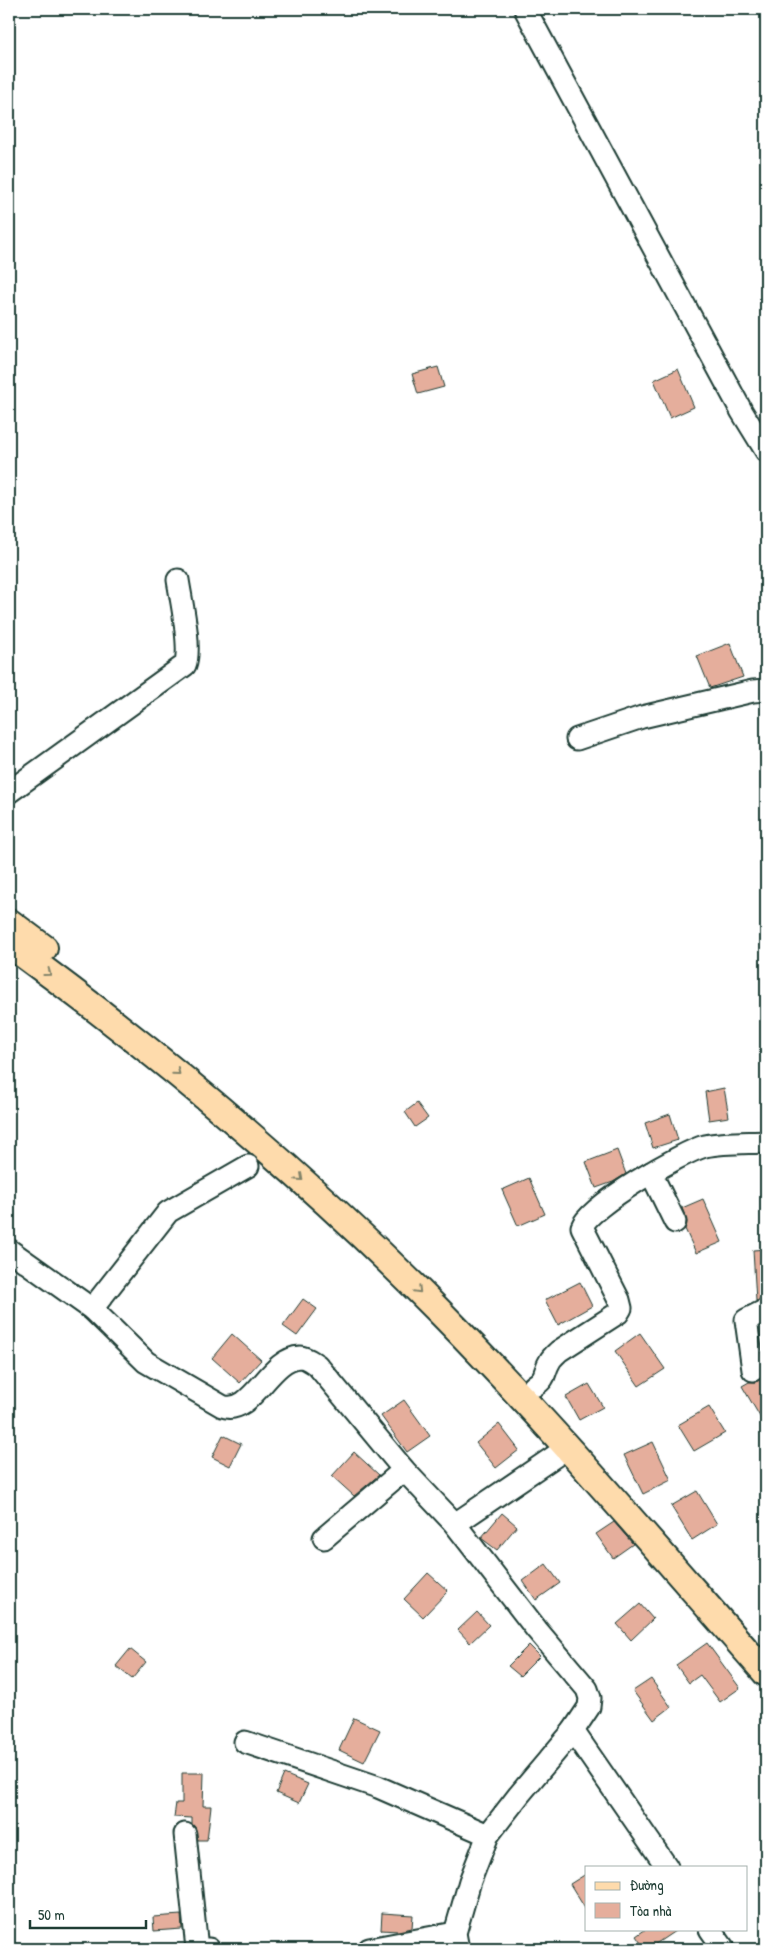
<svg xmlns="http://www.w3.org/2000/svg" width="775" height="1958" font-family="'Patrick Hand',sans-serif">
<rect width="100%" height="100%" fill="#fff"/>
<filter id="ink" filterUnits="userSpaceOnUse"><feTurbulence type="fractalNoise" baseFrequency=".02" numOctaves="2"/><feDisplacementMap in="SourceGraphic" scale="10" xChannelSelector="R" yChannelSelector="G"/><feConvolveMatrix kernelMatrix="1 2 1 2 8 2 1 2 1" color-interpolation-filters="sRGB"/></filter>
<g filter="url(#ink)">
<!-- building -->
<g fill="#e5ae9c" stroke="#1f3d34">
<polygon points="438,367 444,387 418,394 412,374"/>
<polygon points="678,369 694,407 670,418 654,380"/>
<polygon points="730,643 743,677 710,688 697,656"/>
<polygon points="724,1088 729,1117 709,1120 705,1092"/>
<polygon points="417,1103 428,1118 415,1127 405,1112"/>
<polygon points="670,1114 678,1140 653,1148 645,1123"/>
<polygon points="617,1150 626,1174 613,1182 596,1188 586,1162"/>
<polygon points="529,1178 545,1214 518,1226 502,1190"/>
<polygon points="703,1199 722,1242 696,1253 685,1229 687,1222 682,1208"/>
<polygon points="766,1249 766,1298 756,1301 753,1250"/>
<polygon points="580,1282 592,1306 558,1325 545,1300"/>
<polygon points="303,1299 317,1309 297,1336 283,1326"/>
<polygon points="640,1333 665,1369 639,1386 615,1351"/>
<polygon points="232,1334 261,1360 240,1383 212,1358"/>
<polygon points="765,1372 766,1372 766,1427 742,1386 749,1382 755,1382 760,1380"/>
<polygon points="589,1384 603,1407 579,1420 566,1397"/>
<polygon points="404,1400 430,1436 407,1452 381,1416"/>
<polygon points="709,1407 725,1433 694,1451 678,1425"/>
<polygon points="499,1424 519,1450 496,1468 476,1443"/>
<polygon points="223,1435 241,1444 230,1466 212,1457"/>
<polygon points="653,1442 671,1480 643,1494 624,1455"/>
<polygon points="354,1452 379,1475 354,1496 332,1476"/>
<polygon points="697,1491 717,1524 692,1540 671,1506"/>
<polygon points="502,1513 517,1526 497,1550 481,1538"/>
<polygon points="614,1522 633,1544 613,1558 596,1534"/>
<polygon points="546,1564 560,1583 536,1600 523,1581"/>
<polygon points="428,1573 448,1591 423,1617 404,1599"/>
<polygon points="640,1604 653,1619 631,1640 617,1624"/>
<polygon points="477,1612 489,1625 470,1643 458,1630"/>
<polygon points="707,1643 740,1688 720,1702 700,1675 689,1683 676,1665"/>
<polygon points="529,1645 540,1656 520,1676 508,1666"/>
<polygon points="130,1649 146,1662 132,1679 116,1666"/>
<polygon points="651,1679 671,1707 654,1720 633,1691"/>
<polygon points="354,1718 380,1730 364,1762 339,1750"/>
<polygon points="182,1773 204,1773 203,1806 211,1806 207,1840 198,1840 195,1827 192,1824 192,1818 174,1817 176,1803 182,1803"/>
<polygon points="284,1774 308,1784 299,1803 276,1793"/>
<polygon points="586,1874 586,1910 570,1884"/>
<polygon points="382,1913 413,1915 412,1928 398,1931 381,1930"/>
<polygon points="181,1915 182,1929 154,1931 153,1917"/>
<polygon points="646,1929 678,1929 648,1949 645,1949 636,1936"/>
</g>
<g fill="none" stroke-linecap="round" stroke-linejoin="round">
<!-- minor casing -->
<g stroke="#1f3d34" stroke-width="25">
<g id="minor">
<polyline points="525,9 742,412 766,451"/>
<polyline points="577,739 642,717 753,691 766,690"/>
<path d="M9 792 185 665C192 648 181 600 178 580"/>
<polyline points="651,1173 675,1222"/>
<path d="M9 1250 92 1309 146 1362 222 1406C252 1417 269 1358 300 1357 306 1357 312 1362 317 1365L404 1470 455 1524 537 1630 587 1689 590 1698 589 1707 573 1731 519 1795 488 1835 470 1881 455 1933 458 1949"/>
<polyline points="92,1309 168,1212 248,1166"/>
<polyline points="753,1370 746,1320 766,1310"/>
<path d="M534 1386C548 1377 543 1372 550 1361 552 1357 556 1354 559 1351L618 1313 621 1308 619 1300 582 1227C589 1206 682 1152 705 1146 725 1142 746 1143 766 1142"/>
<polyline points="455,1524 567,1448"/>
<polyline points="324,1538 404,1470"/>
<polyline points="573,1731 667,1867"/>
<polyline points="245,1742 378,1787 488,1835"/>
<polyline points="185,1834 197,1949 209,1949"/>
<polyline points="710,1929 724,1949"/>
<polyline points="369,1949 455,1933"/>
</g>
</g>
<!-- major casing -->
<g stroke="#1f3d34" stroke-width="30">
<g id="major">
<polyline points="9,922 44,948"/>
<path d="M9 944C163 1056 309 1179 443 1315 556 1430 660 1553 766 1673"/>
</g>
</g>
<!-- minor -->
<use href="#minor" stroke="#fff" stroke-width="21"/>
<!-- major -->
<use href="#major" stroke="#fedbac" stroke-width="26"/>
</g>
<!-- one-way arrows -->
<defs><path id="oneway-chevron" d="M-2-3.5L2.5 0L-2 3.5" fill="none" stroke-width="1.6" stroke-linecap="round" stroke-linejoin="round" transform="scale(1.25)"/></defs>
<g stroke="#83846a">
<use href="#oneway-chevron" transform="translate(48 973) rotate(36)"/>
<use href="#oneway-chevron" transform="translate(177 1072) rotate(39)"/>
<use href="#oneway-chevron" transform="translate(300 1178) rotate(42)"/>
<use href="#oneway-chevron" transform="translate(418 1290) rotate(45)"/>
</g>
</g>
<!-- margin -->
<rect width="775" height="1958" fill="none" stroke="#fff" stroke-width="30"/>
<rect x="15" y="15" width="745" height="1928" fill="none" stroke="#1f3d34" stroke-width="2" filter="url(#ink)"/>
<!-- legend -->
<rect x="585" y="1866" width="162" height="65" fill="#ffffff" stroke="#a5b1ae"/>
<rect x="595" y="1882" width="25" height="8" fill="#fedbac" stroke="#a5b1ae"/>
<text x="630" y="1890" font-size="15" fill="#1f3d34">Đường</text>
<rect x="595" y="1903" width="25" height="15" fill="#e5ae9c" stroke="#a5b1ae"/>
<text x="630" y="1916" font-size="15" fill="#1f3d34">Tòa nhà</text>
<!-- scale -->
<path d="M30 1920v8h116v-8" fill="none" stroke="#1f3d34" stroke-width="2.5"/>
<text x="38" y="1920" font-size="15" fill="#1f3d34" stroke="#ffffff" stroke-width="4" paint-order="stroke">50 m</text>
</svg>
